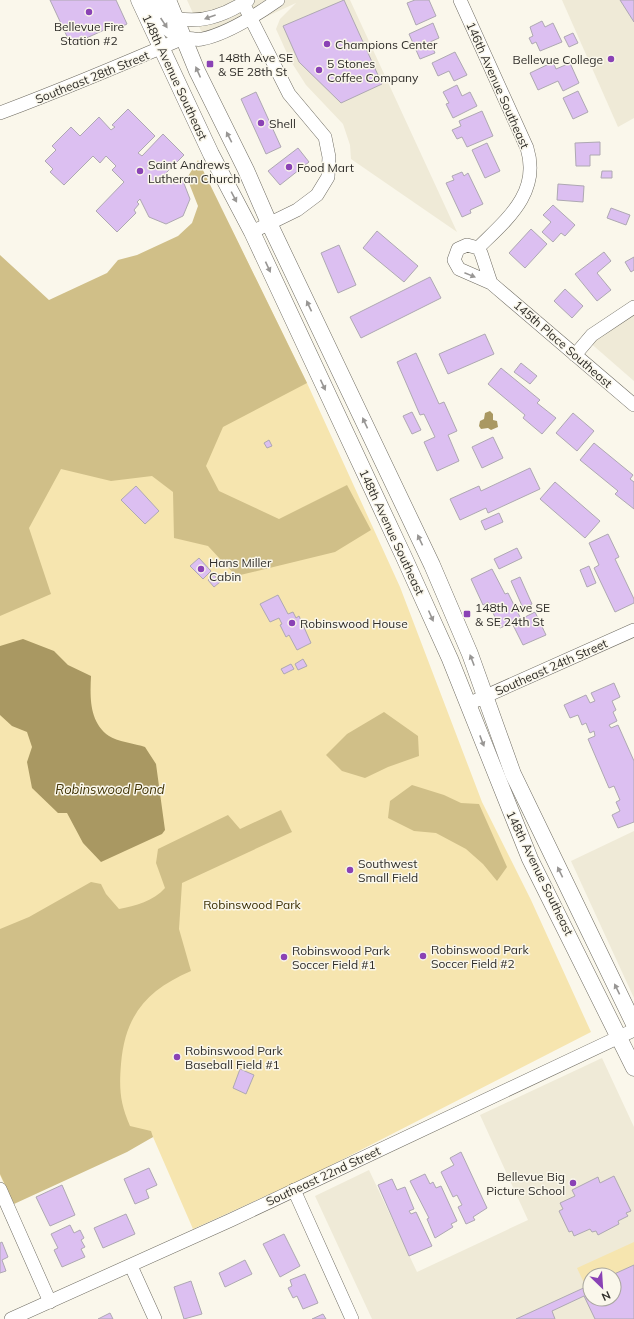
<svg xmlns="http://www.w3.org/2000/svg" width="634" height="1319" font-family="Mulish,sans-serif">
<rect width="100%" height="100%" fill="#faf7eb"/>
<!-- built -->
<g fill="#efead7" fill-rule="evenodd">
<polygon points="187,0 350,0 457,232 351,159 350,145 343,124 306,85 290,60 276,29 280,19 296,3 207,44"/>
<polygon points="562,0 634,0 634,118 618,127"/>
<polygon points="634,307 634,381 587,340"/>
<polygon points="634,831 634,998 571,861"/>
<path d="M602 1058 634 1127V1319H372L315 1196 369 1170 417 1272 528 1220 480 1115ZM590 1275H614V1299H590Z"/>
</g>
<!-- green -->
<g fill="#f6e5af">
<polygon points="230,226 307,383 400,587 482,802 531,900 591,1032 312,1175 193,1229 153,1137 12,1202 0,1175 0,328"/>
<polygon points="634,1242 634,1265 612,1275 590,1275 590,1285 586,1287 577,1268"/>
</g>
<!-- forest -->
<g fill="#d0bf88">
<polygon points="198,160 307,383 223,427 206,466 219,491 279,519 347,485 371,530 335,552 236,576 208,546 174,538 173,492 152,476 111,481 61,469 29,528 51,594 0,616 0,255 49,300 107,273 118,260 137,255 178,236 192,223 198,206 187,178"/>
<polygon points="384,712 418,736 419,756 388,767 365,778 342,771 326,755 347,734"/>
<polygon points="412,785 444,795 461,803 479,804 507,867 497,881 483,864 466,849 436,833 414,831 388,818 390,801"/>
<path d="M281 810 292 832 182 883 179 929 191 971C147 990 125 1015 121 1064 119 1089 120 1103 130 1126L151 1131 153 1137 127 1152 14 1204 0 1174V929L29 917 91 882 101 884 106 894 119 909C135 906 154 901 165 888L156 863 158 849 228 815 240 829Z"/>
</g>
<!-- water -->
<g fill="#a99862">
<polygon points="490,411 493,414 493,420 497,421 498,427 491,430 488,428 481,429 479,426 480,421 484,419 485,413"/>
<path d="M23 639 54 651 68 665 91 676C90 697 89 722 109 736 116 741 136 744 145 747L156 764 165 830 162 834 101 862 83 843 67 813H58L32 788 27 762 32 747 27 732 12 726 0 715V646Z"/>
</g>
<!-- building -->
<g fill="#dcbff1" stroke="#aea8b2">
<polygon points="50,0 116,0 127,24 115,30 113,26 71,45"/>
<polygon points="344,0 382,84 341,103 299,62 283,26"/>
<polygon points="415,0 429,0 436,16 416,25 407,3"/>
<polygon points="620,0 634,0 634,22"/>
<polygon points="542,21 545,27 553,23 562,42 540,51 536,42 532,44 529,38 533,36 530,27"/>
<polygon points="433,23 439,38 430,42 435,53 420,59 409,34"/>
<polygon points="573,33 578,43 569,47 564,37"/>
<polygon points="455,52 467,75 454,81 449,71 438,76 432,63"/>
<polygon points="553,62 556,69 570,63 579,83 563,91 558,81 538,90 530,73"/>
<polygon points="457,85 462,96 470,92 477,106 453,118 446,104 449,103 443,92"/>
<polygon points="578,91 588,112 573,119 563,98"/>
<polygon points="256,92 281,147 266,154 241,99"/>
<polygon points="128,109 155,136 138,153 142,156 163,134 184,155 164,175 183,181 190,199 183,216 166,224 149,217 140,199 137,202 139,204 134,210 136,213 117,232 96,211 124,182 112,170 116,166 106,156 100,163 93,156 64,185 50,172 53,169 45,161 56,150 52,146 71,127 80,136 99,117 111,130 115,127 112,125"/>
<polygon points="482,111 493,136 467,147 462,137 457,139 452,130 461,126 459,121"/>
<polygon points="600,142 600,155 590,155 590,166 576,166 575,143"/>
<polygon points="487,143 500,171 485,178 472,150"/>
<polygon points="298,148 309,162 280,185 268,171"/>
<polygon points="602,171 612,171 612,178 601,178"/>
<polygon points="462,172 464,176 468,173 483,204 470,210 471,213 462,217 446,183 454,180 452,176"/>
<polygon points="558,184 584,186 583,202 557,200"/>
<polygon points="553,205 575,225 565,236 561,233 553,242 542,232 551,222 543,215"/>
<polygon points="611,208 630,215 626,225 607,218"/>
<polygon points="531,229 547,244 525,268 509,253"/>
<polygon points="377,231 418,266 404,282 363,248"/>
<polygon points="339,245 356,285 338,293 321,253"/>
<polygon points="604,252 611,261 597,273 611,290 597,301 575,274"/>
<polygon points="634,257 634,270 631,272 625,262"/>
<polygon points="430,277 441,298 361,338 350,317"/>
<polygon points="565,289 583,306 572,318 554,301"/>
<polygon points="485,334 494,354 448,374 439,354"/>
<polygon points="416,353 439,404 444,402 457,431 448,435 459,461 437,471 424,442 435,437 424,414 420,415 397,362"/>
<polygon points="521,363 537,376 530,384 514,372"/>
<polygon points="501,368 540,400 537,403 556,418 542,434 523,418 525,415 488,384"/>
<polygon points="412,412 421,430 412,434 403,416"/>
<polygon points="573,413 594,431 577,451 556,433"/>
<polygon points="493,437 503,458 482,468 472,447"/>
<polygon points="269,440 272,446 267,448 264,443"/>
<polygon points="594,443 633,475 630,479 634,482 634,509 615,494 618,491 580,460"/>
<polygon points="530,468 540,489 488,513 486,508 460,520 450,499 479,486 481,491"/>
<polygon points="555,482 600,521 585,538 540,499"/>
<polygon points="136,486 159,511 145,524 121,500"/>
<polygon points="499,513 503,522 485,530 481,521"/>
<polygon points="608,534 619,557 615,559 634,599 634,603 615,612 594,568 599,565 589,543"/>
<polygon points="517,548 522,558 499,569 494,559"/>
<polygon points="199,558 211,571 203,579 190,566"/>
<polygon points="589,566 596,583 587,587 580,570"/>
<polygon points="492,569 505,594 508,593 521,619 535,612 546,635 523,645 512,623 500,628 488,602 483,605 471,579"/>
<polygon points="214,575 220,582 214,587 208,580"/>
<polygon points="520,577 532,604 523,608 511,581"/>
<polygon points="278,595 288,614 293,612 296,618 299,616 311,643 297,650 289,635 286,637 280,625 282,624 279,618 270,622 260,604"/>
<polygon points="303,659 307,666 298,670 295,664"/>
<polygon points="291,664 294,669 284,674 281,669"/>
<polygon points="614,683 620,697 612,701 616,710 613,712 617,721 609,725 611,728 618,725 634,761 634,822 618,828 612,815 620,811 616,802 620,800 614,786 609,788 588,739 595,736 594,731 590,733 586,723 582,725 578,715 570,718 564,705 586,695 590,703 595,701 591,693"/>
<polygon points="240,1069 254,1075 246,1094 233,1088"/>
<polygon points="461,1152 487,1208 473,1217 475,1220 466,1224 458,1207 462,1205 457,1195 453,1197 441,1172 454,1165 450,1158"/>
<polygon points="149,1168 157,1185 146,1190 149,1198 135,1204 124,1179"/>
<polygon points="425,1174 430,1184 433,1182 436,1188 441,1186 457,1221 451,1224 453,1227 435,1238 427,1219 429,1218 410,1181"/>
<polygon points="614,1176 631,1211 626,1213 628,1216 618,1221 619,1224 598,1235 596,1231 592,1232 590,1229 574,1236 572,1231 569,1232 559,1211 563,1209 560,1203 575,1196 572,1190 598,1177 600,1183"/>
<polygon points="392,1179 397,1190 405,1187 414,1209 409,1211 411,1214 416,1212 432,1246 409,1256 378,1185"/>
<polygon points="62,1185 75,1215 50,1226 36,1197"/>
<polygon points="126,1214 135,1234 103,1248 94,1228"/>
<polygon points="70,1225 74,1233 80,1230 84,1238 81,1240 85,1247 81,1249 85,1257 62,1267 54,1250 58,1248 51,1234"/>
<polygon points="284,1234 300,1266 280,1277 263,1244"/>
<polygon points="2,1242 8,1257 2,1260 6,1271 0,1273 0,1243"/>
<polygon points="245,1260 252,1274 225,1287 219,1273"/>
<polygon points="634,1265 634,1319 595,1319 584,1296 552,1311 555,1319 516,1319 590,1285 590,1299 614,1299 614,1275 612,1275"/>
<polygon points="305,1274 318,1303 303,1309 297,1296 293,1298 288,1288 292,1286 290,1280"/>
<polygon points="191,1281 202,1314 184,1319 174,1287"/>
<polygon points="110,1313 113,1319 98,1319"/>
<polygon points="323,1314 326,1319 312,1319"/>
</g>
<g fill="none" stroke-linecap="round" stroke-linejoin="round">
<!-- minor casing -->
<g stroke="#6e6b61" stroke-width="14">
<g id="minor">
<path d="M460 0 527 148C541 193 506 220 478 248"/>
<polyline points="243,3 289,94 325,137 329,157 328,177 317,195 297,210 252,232"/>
<path d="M176 18C201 24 227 14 248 0"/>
<path d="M0 113C61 90 121 65 181 39 188 36 195 41 202 39 227 34 258 14 278 0"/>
<polyline points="491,283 481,253 478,248 467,245 458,249 454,260 459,269 491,283 634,405"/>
<polyline points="575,355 592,335 634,307"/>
<polyline points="468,704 634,630"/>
<polyline points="0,1189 50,1302"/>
<polyline points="294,1190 352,1319"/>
<polyline points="131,1266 155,1319"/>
<polyline points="11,1319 231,1220 634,1030"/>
</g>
</g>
<!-- major casing -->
<g stroke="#6e6b61" stroke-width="17">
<g id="major">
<polyline points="139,0 211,154 252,232 403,555 450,659 530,859 634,1068"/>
<path d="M152 0C161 20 163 28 184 38"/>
<polyline points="168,0 197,71 246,170 269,223 432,565 470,654 513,774 634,1024"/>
</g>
</g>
<!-- minor -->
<use href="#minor" stroke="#fff" stroke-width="13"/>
<!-- major -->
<use href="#major" stroke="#fff" stroke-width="16"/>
</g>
<!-- one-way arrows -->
<defs><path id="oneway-solid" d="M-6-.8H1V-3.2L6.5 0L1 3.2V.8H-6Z"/></defs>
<g fill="#989694">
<use href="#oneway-solid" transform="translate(210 17) rotate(160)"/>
<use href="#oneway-solid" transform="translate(164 23) rotate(56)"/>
<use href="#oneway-solid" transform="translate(198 72) rotate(-114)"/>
<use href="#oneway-solid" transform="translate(229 137) rotate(-117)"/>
<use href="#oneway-solid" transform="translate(234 197) rotate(62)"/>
<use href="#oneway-solid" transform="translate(268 267) rotate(65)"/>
<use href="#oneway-solid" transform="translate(470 275) rotate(22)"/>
<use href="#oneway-solid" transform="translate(309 306) rotate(-115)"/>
<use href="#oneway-solid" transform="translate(323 385) rotate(65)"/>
<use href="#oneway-solid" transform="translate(365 423) rotate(-115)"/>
<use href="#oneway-solid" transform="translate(420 540) rotate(-115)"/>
<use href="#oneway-solid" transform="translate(431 616) rotate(66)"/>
<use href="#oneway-solid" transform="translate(472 660) rotate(-111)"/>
<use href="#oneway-solid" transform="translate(482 741) rotate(69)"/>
<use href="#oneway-solid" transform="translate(560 872) rotate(-116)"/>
<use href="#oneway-solid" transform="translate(617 989) rotate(-116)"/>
</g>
<!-- markers -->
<g fill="#8a42b5" stroke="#faf7eb" stroke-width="1.5">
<circle cx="89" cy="12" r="4"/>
<circle cx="327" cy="44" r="4"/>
<circle cx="611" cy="59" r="4"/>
<rect x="206" y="60" width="8" height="8" rx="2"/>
<circle cx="319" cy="70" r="4"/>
<circle cx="261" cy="123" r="4"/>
<circle cx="289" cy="167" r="4"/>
<circle cx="140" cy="171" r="4"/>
<circle cx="201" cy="569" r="4"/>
<rect x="463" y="610" width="8" height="8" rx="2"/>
<circle cx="292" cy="623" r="4"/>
<circle cx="350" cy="870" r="4"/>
<circle cx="423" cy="956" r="4"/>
<circle cx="284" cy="957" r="4"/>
<circle cx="177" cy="1057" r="4"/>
<circle cx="573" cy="1183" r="4"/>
</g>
<g text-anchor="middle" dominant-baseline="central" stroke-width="3" stroke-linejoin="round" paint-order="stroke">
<!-- poi labels -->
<g font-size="12" fill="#302e2a" stroke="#faf7eb" text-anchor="start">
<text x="89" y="26" text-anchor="middle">Bellevue Fire<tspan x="89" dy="14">Station #2</tspan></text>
<text x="335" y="44">Champions Center</text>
<text x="218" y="57">148th Ave SE<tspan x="218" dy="14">&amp; SE 28th St</tspan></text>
<text x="603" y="59" text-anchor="end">Bellevue College</text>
<text x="327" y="63">5 Stones<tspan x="327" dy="14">Coffee Company</tspan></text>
<text x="269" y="123">Shell</text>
<text x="148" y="164">Saint Andrews<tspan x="148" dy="14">Lutheran Church</tspan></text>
<text x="297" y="167">Food Mart</text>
<text x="209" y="562">Hans Miller<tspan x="209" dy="14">Cabin</tspan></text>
<text x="475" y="607">148th Ave SE<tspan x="475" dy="14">&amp; SE 24th St</tspan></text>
<text x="300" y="623">Robinswood House</text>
<text x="358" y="863">Southwest<tspan x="358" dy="14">Small Field</tspan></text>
<text x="431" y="949">Robinswood Park<tspan x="431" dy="14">Soccer Field #2</tspan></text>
<text x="292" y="950">Robinswood Park<tspan x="292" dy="14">Soccer Field #1</tspan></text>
<text x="185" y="1050">Robinswood Park<tspan x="185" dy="14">Baseball Field #1</tspan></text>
<text x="565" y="1176" text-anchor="end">Bellevue Big<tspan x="565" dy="14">Picture School</tspan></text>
</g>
<!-- street labels -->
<g font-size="12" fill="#302e2a" stroke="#faf7eb">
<text transform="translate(92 77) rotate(-22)">Southeast 28th Street</text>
<text transform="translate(175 77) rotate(65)">148th Avenue Southeast</text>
<text transform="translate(498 85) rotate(66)">146th Avenue Southeast</text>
<text transform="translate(563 344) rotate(41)">145th Place Southeast</text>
<text transform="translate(392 532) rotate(65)">148th Avenue Southeast</text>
<text transform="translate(551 667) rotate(-24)">Southeast 24th Street</text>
<text transform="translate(540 873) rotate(64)">148th Avenue Southeast</text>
<text transform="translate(323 1176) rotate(-25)">Southeast 22nd Street</text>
</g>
<!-- park labels -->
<g font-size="12" fill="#392d00" stroke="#faf7eb">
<text x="252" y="904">Robinswood Park</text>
</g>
<!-- water labels -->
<g font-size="13" font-style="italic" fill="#423507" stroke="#faf7eb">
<text x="110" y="789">Robinswood Pond</text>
</g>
</g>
<!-- north arrow -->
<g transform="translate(602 1287) rotate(155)"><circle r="19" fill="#faf7eb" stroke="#a9a79e"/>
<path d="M0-3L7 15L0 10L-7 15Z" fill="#8a42b5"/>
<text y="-6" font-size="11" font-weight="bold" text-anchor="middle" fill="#302e2a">N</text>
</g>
</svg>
